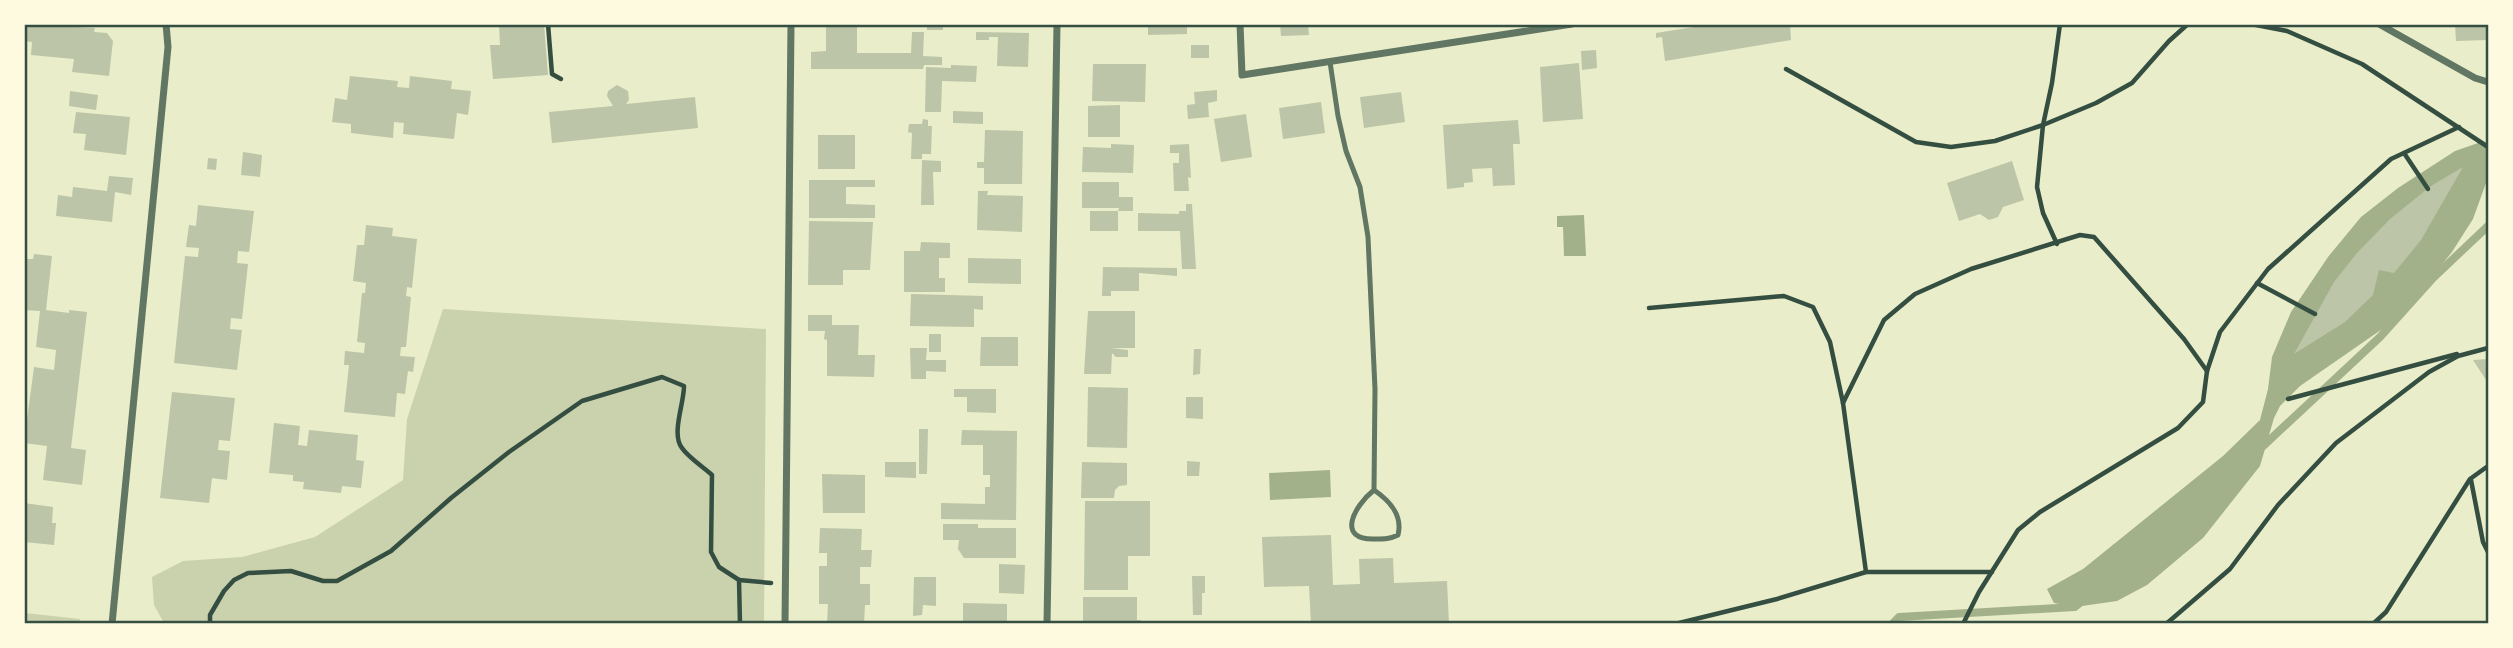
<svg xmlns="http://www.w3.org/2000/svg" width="2513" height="648" font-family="Overpass,sans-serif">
<rect width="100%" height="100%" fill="#e9edc9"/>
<!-- green -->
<g fill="#cad2ad">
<polygon points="443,309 766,329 764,623 164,623 154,605 152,577 183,561 242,557 315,537 403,480 407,419"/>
<polygon points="25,613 80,619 79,623 25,623"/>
</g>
<!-- water -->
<g fill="#a3b18a">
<polygon points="2481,142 2488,147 2488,151 2486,183 2473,219 2452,252 2401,316 2300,386 2280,406 2274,418 2260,466 2203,538 2147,585 2117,601 2075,607 2054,603 2047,589 2083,569 2223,456 2260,420 2268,389 2272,357 2291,312 2328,257 2361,217 2398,188 2455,151"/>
<polygon points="1584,215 1586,256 1564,256 1563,227 1557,227 1557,216"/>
<polygon points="1330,470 1331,497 1270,500 1269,473"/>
</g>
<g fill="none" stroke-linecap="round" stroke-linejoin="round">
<!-- stream -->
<g stroke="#a3b18a" stroke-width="8">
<polyline points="2261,448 2380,337 2433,278 2488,226"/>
<polyline points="1892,624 1899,617 2075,607 2081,602"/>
</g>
</g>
<!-- building -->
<g fill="#bcc5a7">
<polygon points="24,24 95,28 94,32 107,33 113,41 109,76 72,72 74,59 31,55 32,42 24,41"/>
<polygon points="499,24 544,24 548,75 493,79 490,45 500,45"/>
<rect x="927" y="24" width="16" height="6"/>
<polygon points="1148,24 1187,24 1187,34 1148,35"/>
<polygon points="1280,24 1308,24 1309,35 1281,36"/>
<polygon points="1713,24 1790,24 1791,40 1665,61 1662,37 1656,38 1656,33"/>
<polygon points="2455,24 2488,24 2488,40 2456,41"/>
<polygon points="826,26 857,26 857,53 911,53 912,32 924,32 923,56 942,57 942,65 924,65 923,69 811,69 811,52 826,51"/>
<polygon points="976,32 1029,33 1028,67 997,66 998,37 989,37 989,40 976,40"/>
<rect x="1191" y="45" width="18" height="13"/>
<polygon points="1596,50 1597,68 1582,70 1581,51"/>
<polygon points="1579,63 1583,119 1543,122 1540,67"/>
<polygon points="1093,64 1146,64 1145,102 1092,101"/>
<polygon points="951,65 977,66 976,82 942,81 941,112 925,112 926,67 951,68"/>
<polygon points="350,76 398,81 397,87 409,88 410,76 452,81 451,89 471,91 468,115 457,113 454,139 403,134 404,123 394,122 393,138 351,133 351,124 332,122 335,98 347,100"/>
<polygon points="617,85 628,91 629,100 626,104 695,97 698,128 552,143 549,112 613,106 607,96 608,91"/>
<polygon points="1217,90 1217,101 1208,103 1209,117 1188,119 1187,105 1195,104 1194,92"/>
<polygon points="70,91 98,95 96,110 69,106"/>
<polygon points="1401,92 1405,122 1364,128 1360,97"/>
<polygon points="1321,102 1325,133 1283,139 1279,108"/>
<polygon points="1120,105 1120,137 1088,137 1088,106"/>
<polygon points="953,111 983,112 983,124 953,123"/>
<polygon points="76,112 130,117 126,155 84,150 86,134 73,133"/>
<polygon points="1246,114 1252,157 1221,162 1214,119"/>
<polygon points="923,119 928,120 928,126 932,126 931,154 922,154 922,159 911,159 912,133 908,132 909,124 922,124"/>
<polygon points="1518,120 1520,144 1513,144 1515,185 1493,186 1492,168 1472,169 1473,182 1464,183 1464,187 1447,189 1443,125"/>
<polygon points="985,130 1023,131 1022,184 984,184 984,168 977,168 977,162 984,162"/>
<rect x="818" y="135" width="37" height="34"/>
<polygon points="1111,144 1134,145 1133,173 1082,172 1083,147 1111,148"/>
<polygon points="1189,144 1191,178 1188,177 1189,191 1174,191 1173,163 1179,163 1179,153 1170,153 1170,145"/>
<polygon points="243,152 262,155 260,177 241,175"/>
<polygon points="208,158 217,159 216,170 207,169"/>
<polygon points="922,160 941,161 941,172 933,172 934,205 921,205"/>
<polygon points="2012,161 2024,200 2003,207 1998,217 1989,220 1980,214 1959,221 1947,183"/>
<polygon points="2463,167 2421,240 2394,273 2379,270 2373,295 2345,322 2294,354 2334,282 2357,253 2390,219 2431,186"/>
<polygon points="109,176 133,178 131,195 115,192 112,222 56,216 58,195 72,197 73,187 107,191"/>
<polygon points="809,180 875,180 875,187 846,187 846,204 875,205 875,218 809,218"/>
<polygon points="1082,182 1119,182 1119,197 1133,197 1133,211 1118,211 1119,208 1082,208"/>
<polygon points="978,191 988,191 987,195 1023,196 1022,232 977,230"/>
<polygon points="1186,204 1192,204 1196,269 1182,269 1180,231 1138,231 1138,213 1179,214 1179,211 1186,211"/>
<polygon points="198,205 254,211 249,252 238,251 237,263 248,264 242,319 231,318 230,329 242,330 237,370 174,363 185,256 198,257 199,248 186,247 189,225 196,226"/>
<rect x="1090" y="211" width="28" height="20"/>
<polygon points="809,221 873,222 870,270 843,270 843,285 808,285"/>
<polygon points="366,225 393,228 392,236 417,239 412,288 407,287 406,296 411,297 406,347 401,347 400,356 415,357 413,372 408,371 405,394 397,393 395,417 344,412 349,365 344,365 345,351 364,353 365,343 357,342 362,293 365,293 366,283 353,281 357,245 364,245"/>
<polygon points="921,242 950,243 950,258 939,258 939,278 945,278 945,292 904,292 904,251 920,251"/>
<polygon points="34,254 52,256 46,310 69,313 69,310 87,312 71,448 86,450 82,485 43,480 47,446 24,443 34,367 54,370 56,350 36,347 40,311 24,310 24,259 33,259"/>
<polygon points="968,258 1021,259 1021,284 968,283"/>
<polygon points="1103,267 1177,268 1177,276 1139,273 1139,291 1111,291 1111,296 1102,296"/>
<polygon points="911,294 983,296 983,310 974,309 974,327 910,326"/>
<polygon points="1088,311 1135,311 1135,348 1111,348 1128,350 1128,357 1116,357 1112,353 1111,374 1084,374"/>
<polygon points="808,315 832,315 832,325 859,325 858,355 875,355 874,377 827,376 827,340 824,339 825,331 808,331"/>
<rect x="929" y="334" width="12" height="18"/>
<polygon points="981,337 1018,337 1018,366 980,366"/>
<polygon points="910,348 927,348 926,360 946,360 946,372 926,371 926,379 911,379"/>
<polygon points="1194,349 1201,349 1200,374 1193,375"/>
<polygon points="2488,359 2488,383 2473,360"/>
<polygon points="1088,387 1128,388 1127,448 1087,447"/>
<polygon points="954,389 996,389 996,413 967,412 967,397 954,397"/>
<polygon points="172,392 235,398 230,441 219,440 218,450 230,451 227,480 212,478 209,503 160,498"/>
<polygon points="1186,397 1203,397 1203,419 1186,418"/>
<polygon points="274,423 300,426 298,445 307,446 309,430 358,435 356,460 364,461 361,488 342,486 341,493 303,489 304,482 293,481 293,475 269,473"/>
<polygon points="919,429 928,429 927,474 919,474"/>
<polygon points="962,430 1017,431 1016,520 941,519 941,503 985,504 985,487 990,487 990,475 983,475 983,445 961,445"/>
<polygon points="1187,461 1200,462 1199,476 1187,476"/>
<polygon points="885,462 916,462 916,478 885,477"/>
<polygon points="1082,462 1127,463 1127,485 1119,486 1115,490 1114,498 1081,498"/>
<polygon points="822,474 865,475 865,513 823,513"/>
<polygon points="1085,501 1150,501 1150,556 1128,556 1128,590 1084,590"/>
<polygon points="24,503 53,507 52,523 56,523 54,545 24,542"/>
<polygon points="943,524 978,524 978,528 1016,528 1016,558 964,558 958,549 959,540 943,540"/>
<polygon points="820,528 862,529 861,550 872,550 871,567 860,567 860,584 870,584 870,605 865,605 864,624 827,624 828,604 819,604 819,566 827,566 827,553 819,553"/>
<polygon points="1331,535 1333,585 1360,584 1359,559 1393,558 1394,583 1447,581 1449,624 1311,624 1309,586 1264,587 1262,537"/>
<polygon points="999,564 1025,565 1024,594 999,593"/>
<polygon points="1192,576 1205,576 1205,593 1202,593 1202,615 1193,615"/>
<polygon points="914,577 936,577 936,606 923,605 922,615 913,616"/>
<polygon points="1083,597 1137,597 1137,620 1141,620 1141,624 1083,624"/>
<polygon points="963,603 1007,604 1007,624 963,624"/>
</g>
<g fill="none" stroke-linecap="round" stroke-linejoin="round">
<!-- path -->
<g stroke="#344e41" stroke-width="4.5">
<polyline points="548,24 552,74 561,79"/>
<polyline points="2251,24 2287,31 2362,64 2488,147"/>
<polyline points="1786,69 1916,142 1951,147 1995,141 2043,125 2096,103 2132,83 2169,41 2188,24"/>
<polyline points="2404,153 2428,189"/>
<polyline points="2057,244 2043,213 2037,187 2043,125 2052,83 2060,24"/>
<polyline points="2257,283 2315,314"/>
<polyline points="1649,308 1784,296 1813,307 1830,342 1843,403 1866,572"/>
<polyline points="2288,399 2457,354"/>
<polyline points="1843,403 1884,320 1915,294 1971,269 2080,235 2094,237 2184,339 2207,371"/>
<polyline points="2471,480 2483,542 2488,552"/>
<polyline points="739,580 771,583"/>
<path d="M210 624V615L224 591 234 580 248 573 291 571 323 581H337L391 551 451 498 509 452 582 401 662 377 684 386C684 404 671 434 682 448 688 457 703 467 712 475L711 552 719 567 739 580 740 624"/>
<polyline points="1675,624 1777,599 1866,572 1992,572"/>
<polyline points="1963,624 1979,592 2018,530 2040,512 2178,428 2203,402 2207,371 2220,332 2268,269 2391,159 2459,127"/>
<polyline points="2166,624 2230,569 2278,505 2336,443 2429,372 2458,356 2488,348"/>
<polyline points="2373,624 2386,612 2470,479 2488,466"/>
</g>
<!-- service -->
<path stroke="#617663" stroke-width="5" d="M1330 62 1338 116 1346 151 1360 187 1368 237 1375 389 1374 490C1390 501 1403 515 1398 535 1390 539 1384 539 1376 539 1335 541 1354 506 1374 490"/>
<!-- minor -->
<g stroke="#617663" stroke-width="7">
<polyline points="1240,24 1242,75 1572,24"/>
<polyline points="2379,24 2475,78 2488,82"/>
<polyline points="112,624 168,47 166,24"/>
<polyline points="785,624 791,24"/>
<polyline points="1047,624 1057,24"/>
</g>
</g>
<!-- border -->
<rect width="2513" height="648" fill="none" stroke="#fefae0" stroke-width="52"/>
<rect x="26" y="26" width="2461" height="596" fill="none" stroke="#344e41" stroke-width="2.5"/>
</svg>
